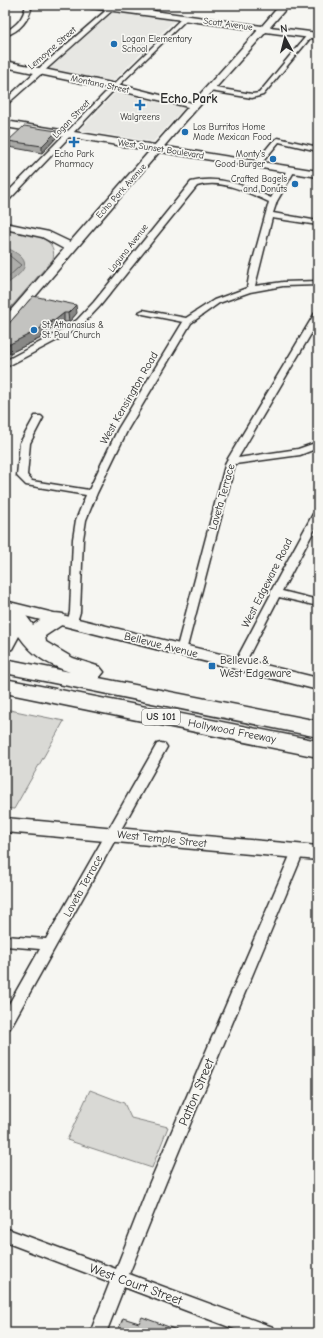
<svg xmlns="http://www.w3.org/2000/svg" width="323" height="1338" font-family="'Comic Neue',sans-serif">
<rect width="100%" height="100%" fill="#f6f6f2"/>
<filter id="ink" filterUnits="userSpaceOnUse"><feTurbulence type="fractalNoise" baseFrequency=".025" numOctaves="2"/><feDisplacementMap in="SourceGraphic" scale="8" xChannelSelector="R" yChannelSelector="G"/><feConvolveMatrix kernelMatrix="1 2 1 2 8 2 1 2 1" color-interpolation-filters="sRGB"/></filter>
<g filter="url(#ink)">
<!-- built -->
<g fill="#e7e7e3">
<polygon points="114,11 176,19 111,83 49,69"/>
<polygon points="116,92 184,108 153,142 80,130"/>
</g>
<!-- green -->
<g fill="#d9d9d5" stroke="#828280">
<path d="M5 229C22 233 59 234 53 259L5 314Z"/>
<polygon points="5,709 64,721 14,809 5,808"/>
<polygon points="90,1090 124,1103 131,1118 168,1127 152,1168 67,1140"/>
</g>
<!-- water -->
<path fill="#aeaeab" stroke="#7a7a78" d="M5 247C34 260 28 270 5 285Z"/>
<g fill="none" stroke-linecap="round" stroke-linejoin="round">
<!-- shore -->
<polyline stroke="#5f5f5e" stroke-width="1" points="5,252 21,265 5,280"/>
<!-- street casing -->
<g stroke="#2b2b2b" stroke-width="3">
<g id="street">
<path d="M26 5H32C29 20 20 31 5 36V32C17 25 23 19 26 5Z"/>
<polygon points="153,5 159,5 150,14 146,14 146,12"/>
<polygon points="110,7 115,8 5,106 5,100 37,70"/>
<polygon points="183,17 188,18 112,92 8,201 5,201 5,195 108,90"/>
<polygon points="310,33 312,34 312,36 263,95 252,98 210,91 207,89 210,87 252,94 259,93 308,34"/>
<polygon points="278,138 318,147 318,151 279,142 260,165 256,165 254,164 273,141"/>
<path d="M288 168H291L295 170 277 201 273 213 318 221V225L272 218 255 286 283 282 318 281V285L283 286 250 292 219 303 191 323 128 429 97 493 86 520 83 539 80 612 76 625H68L67 623 70 612 73 539 76 520 86 495 26 485 17 476 20 443 35 416H41L43 418 30 443 27 475 32 481 89 490 118 429 183 322 143 314 139 312 143 310 186 318 214 300 247 288 250 271 269 202C247 192 221 178 197 186L100 306 83 324 65 336 8 366 5 367V361L59 332 77 320 94 302 191 182C220 175 246 186 271 198Z"/>
<polygon points="315,313 318,313 318,322 238,458 298,449 318,442 318,448 300,455 235,464 186,651 185,654 177,654 176,651 226,462"/>
<polygon points="318,511 318,523 282,591 318,600 318,606 279,597 243,667 235,667 234,664 271,594 270,593 313,514"/>
<polygon points="161,743 165,744 167,747 10,1028 5,1030 5,1011 40,949 5,946 5,936 46,939 157,744"/>
<polygon points="298,846 302,848 304,851 166,1182 129,1274 267,1325 273,1327 275,1333 245,1333 124,1287 106,1333 90,1333 110,1282 5,1242 5,1228 116,1269 150,1182 292,851 294,848"/>
</g>
</g>
<!-- secondary casing -->
<g stroke="#2b2b2b" stroke-width="3">
<g id="secondary">
<polygon points="87,5 110,5 262,26 280,5 289,5 270,27 318,33 318,39 266,32 184,123 9,327 5,328 5,317 64,249 42,237 5,229 5,223 49,232 70,242 188,107 121,91 5,67 5,61 121,85 192,103 258,30 91,8"/>
<polygon points="5,601 318,678 318,690 5,611"/>
<polygon points="5,818 318,846 318,860 5,832"/>
</g>
</g>
<!-- primary casing -->
<g stroke="#2b2b2b" stroke-width="3">
<polygon id="primary" points="5,121 318,171 318,177 5,127"/>
</g>
<!-- highway casing -->
<g stroke="#2b2b2b" stroke-width="3">
<g id="highway">
<path d="M5 600C18 604 26 615 33 625 43 618 50 611 63 614L66 619 63 624 45 636 46 642 73 658 100 667 104 672 99 678 318 721V737L5 673V659L70 672C47 664 33 656 19 636L12 649 5 651Z"/>
<polygon points="5,679 318,741 318,757 5,693"/>
</g>
</g>
<!-- street -->
<use href="#street" fill="#f6f6f2" fill-rule="evenodd"/>
<!-- secondary -->
<use href="#secondary" fill="#f6f6f2" fill-rule="evenodd"/>
<!-- primary -->
<use href="#primary" fill="#f6f6f2" fill-rule="evenodd"/>
<!-- highway -->
<use href="#highway" fill="#f6f6f2" fill-rule="evenodd"/>
</g>
<!-- wall -->
<g fill="#a8a8a5" stroke="#2b2b2b">
<polygon points="57,137 42,153 9,147 8,141"/>
<polygon points="33,296 77,313 69,322 64,322 55,329 52,329 49,333 44,332 41,338 10,353 8,353 5,355 5,328"/>
</g>
<!-- shaded-wall -->
<g fill="#888886" stroke="#2b2b2b">
<polygon points="57,131 57,137 42,153 42,146"/>
<polygon points="76,305 77,313 69,322 68,313"/>
<polygon points="64,313 64,322 55,329 54,321"/>
<polygon points="51,320 52,329 49,333 48,324"/>
<polygon points="44,323 44,332 41,338 10,353 10,344"/>
<polygon points="7,344 8,353 5,355 5,346"/>
</g>
<!-- building -->
<g fill="#c3c3c0" stroke="#2b2b2b">
<polygon points="24,126 57,131 42,146 8,141"/>
<polygon points="33,296 76,305 68,313 64,313 54,321 51,320 48,324 44,323 40,329 10,344 7,344 5,346 5,328"/>
<polygon points="142,1317 169,1327 184,1333 117,1333 123,1318 139,1323"/>
</g>
</g>
<!-- markers -->
<g fill="#1f6fb2" stroke="#f6f6f2" stroke-width="1.5">
<circle cx="114" cy="44" r="4"/>
<path d="M138 99h4v4h4v4h-4v4h-4v-4h-4v-4h4z"/>
<circle cx="185" cy="132" r="4"/>
<path d="M72 136h4v4h4v4h-4v4h-4v-4h-4v-4h4z"/>
<circle cx="273" cy="159" r="4"/>
<circle cx="295" cy="184" r="4"/>
<circle cx="34" cy="330" r="4"/>
<rect x="208" y="662" width="8" height="8" rx="2"/>
</g>
<g text-anchor="middle" dominant-baseline="central" stroke-width="3.5" stroke-linejoin="round" paint-order="stroke">
<!-- far-street labels -->
<g font-size="9" fill="#2b2b2b" stroke="#f6f6f2">
<text transform="translate(228 24) rotate(8)">Scott Avenue</text>
<text transform="translate(52 48) rotate(-41)">Lemoyne Street</text>
<text transform="translate(100 84) rotate(12)">Montana Street</text>
<text transform="translate(71 119) rotate(-46)">Logan Street</text>
<text transform="translate(161 149) rotate(9)">West Sunset Boulevard</text>
<text transform="translate(121 191) rotate(-48)">Echo Park Avenue</text>
<text transform="translate(128 248) rotate(-52)">Laguna Avenue</text>
</g>
<!-- far-poi labels -->
<g font-size="9" fill="#2b2b2b" stroke="#f6f6f2" text-anchor="start">
<text x="122" y="39">Logan Elementary<tspan x="122" dy="10">School</tspan></text>
<text x="140" y="117" text-anchor="middle">Walgreens</text>
<text x="193" y="127">Los Burritos Home<tspan x="193" dy="10">Made Mexican Food</tspan></text>
<text x="74" y="154" text-anchor="middle">Echo Park<tspan x="74" dy="10">Pharmacy</tspan></text>
<text x="265" y="154" text-anchor="end">Monty's<tspan x="265" dy="10">Good Burger</tspan></text>
<text x="287" y="179" text-anchor="end">Crafted Bagels<tspan x="287" dy="10">and Donuts</tspan></text>
<text x="42" y="325">St. Athanasius &amp;<tspan x="42" dy="10">St. Paul Church</tspan></text>
</g>
<!-- shield labels -->
<rect fill="#f6f6f2" stroke="#686867" stroke-width="1" x="142" y="709" width="38" height="16" rx="3"/>
<g font-size="10" font-weight="bold" fill="#2b2b2b">
<text x="161" y="717">US 101</text>
</g>
<!-- street labels -->
<g font-size="11" fill="#2b2b2b" stroke="#f6f6f2">
<text transform="translate(129 398) rotate(-60)">West Kensington Road</text>
<text transform="translate(222 497) rotate(-74)">Laveta Terrace</text>
<text transform="translate(267 583) rotate(-63)">West Edgeware Road</text>
<text transform="translate(161 645) rotate(14)">Bellevue Avenue</text>
<text transform="translate(232 731) rotate(11)">Hollywood Freeway</text>
<text transform="translate(162 839) rotate(6)">West Temple Street</text>
<text transform="translate(83 886) rotate(-61)">Laveta Terrace</text>
</g>
<!-- poi labels -->
<g font-size="11" fill="#2b2b2b" stroke="#f6f6f2" text-anchor="start">
<text x="220" y="660">Bellevue &amp;<tspan x="220" dy="13">West Edgeware</tspan></text>
</g>
<!-- far-district labels -->
<g font-size="13" font-weight="bold" fill="#2b2b2b" stroke="#f6f6f2">
<text x="189" y="98">Echo Park</text>
</g>
<!-- near-street labels -->
<g font-size="13" fill="#2b2b2b" stroke="#f6f6f2">
<text transform="translate(196 1092) rotate(-67)">Patton Street</text>
<text transform="translate(136 1284) rotate(20)">West Court Street</text>
</g>
</g>
<!-- margin -->
<rect width="323" height="1338" fill="none" stroke="#f6f6f2" stroke-width="20"/>
<rect x="10" y="10" width="303" height="1318" fill="none" stroke="#2b2b2b" stroke-width="1.5" filter="url(#ink)"/>
<!-- north arrow -->
<g transform="translate(285 38) rotate(353)" stroke="#f6f6f2" stroke-width="3" paint-order="stroke">
<path d="M0-3L7 15L0 10L-7 15Z" fill="#2b2b2b"/>
<text y="-6" font-size="11" font-weight="bold" text-anchor="middle" fill="#2b2b2b">N</text>
</g>
</svg>
